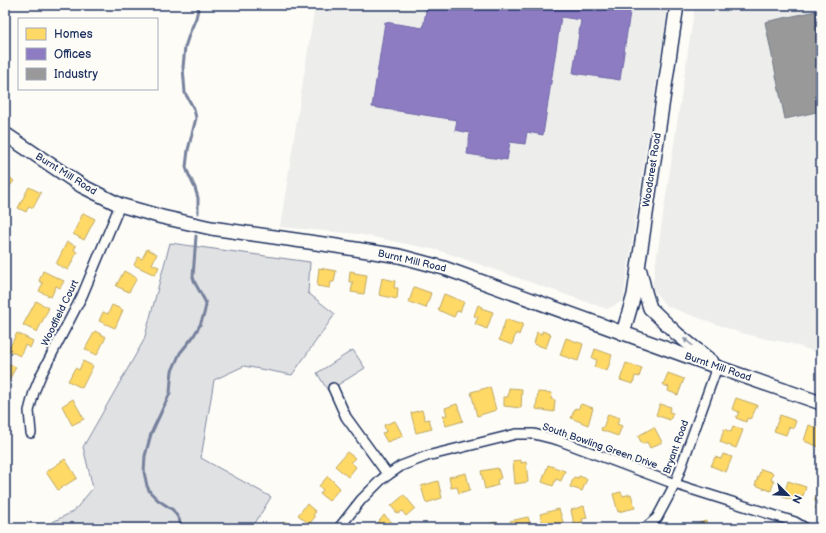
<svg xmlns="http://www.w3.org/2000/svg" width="826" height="533" font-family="'Balsamiq Sans',sans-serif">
<rect width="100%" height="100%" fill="#fdfcf7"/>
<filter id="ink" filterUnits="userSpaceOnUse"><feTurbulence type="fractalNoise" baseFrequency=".025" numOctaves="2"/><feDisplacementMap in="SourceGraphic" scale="8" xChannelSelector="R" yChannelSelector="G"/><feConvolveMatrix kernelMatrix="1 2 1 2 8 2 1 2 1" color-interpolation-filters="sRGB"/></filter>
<g filter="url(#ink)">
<!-- built -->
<g fill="#edeeec">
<polygon points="315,5 668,5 623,301 607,309 441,251 358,234 280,227"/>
<polygon points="695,5 821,5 821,354 789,343 766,339 738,332 685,313 665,305 652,288"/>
</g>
<!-- green -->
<g fill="#e0e1e3" stroke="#7e88a0">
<polygon points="170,243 310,262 308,293 335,314 292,375 244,366 214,380 201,458 271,497 252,528 41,528 74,511 93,488 83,447 144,340"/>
<polygon points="353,350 365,368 328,391 317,373"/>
</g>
<!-- homes -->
<g fill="#ffd966" stroke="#bba664">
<polygon points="5,173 14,181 6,191 5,190"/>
<polygon points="29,187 41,193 33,208 29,206 26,212 18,208"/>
<polygon points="83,213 95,219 84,240 73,234"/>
<polygon points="67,242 76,246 74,250 77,252 68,270 56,264"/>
<polygon points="147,249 157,254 152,264 159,267 155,275 134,265 138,257 142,259"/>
<polygon points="319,268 336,271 334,282 331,282 330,288 317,286"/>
<polygon points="43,271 64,281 60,288 56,286 51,297 39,291 43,283 39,281"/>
<polygon points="124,271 137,278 129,292 116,286"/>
<polygon points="350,271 355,272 354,273 367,275 364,294 351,292 353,282 349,282"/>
<polygon points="382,278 395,281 394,288 398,288 397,299 379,295"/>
<polygon points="414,287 431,293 426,308 409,302"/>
<polygon points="444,294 464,302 460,312 457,311 454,317 438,310"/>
<polygon points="36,301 49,308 37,332 23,325"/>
<polygon points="112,305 123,310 115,328 99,321 103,312 108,314"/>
<polygon points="478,305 482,307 481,308 493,312 487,329 475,324 478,317 474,316"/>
<polygon points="506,319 519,324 519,322 523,324 519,335 516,333 512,345 499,340"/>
<polygon points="95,331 106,337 97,355 85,349"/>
<polygon points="542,331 551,334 546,348 534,344 537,332 542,334"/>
<polygon points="17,333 33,341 30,348 25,345 20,356 8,350"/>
<polygon points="566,338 583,344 578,361 560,355"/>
<polygon points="595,349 612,355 607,371 594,367 597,360 592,358"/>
<polygon points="83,361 93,366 82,388 68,381 75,368 79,370"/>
<polygon points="5,362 16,367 6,386 5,386"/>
<polygon points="626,363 642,368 639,377 635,376 633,384 620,380"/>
<polygon points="668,373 684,379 678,395 668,391 669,387 663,385"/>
<polygon points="490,387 496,410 477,416 471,392"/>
<polygon points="509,388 522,389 521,408 504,406 504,397 508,397"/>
<polygon points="538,392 552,393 551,399 555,400 554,412 536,409"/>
<polygon points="736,398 757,405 752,417 751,417 750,419 747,418 746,422 736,418 739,412 732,409"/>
<polygon points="73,399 84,419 72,425 62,406"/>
<polygon points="457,404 463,421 446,426 443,416 447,415 445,408"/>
<polygon points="581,404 593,408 588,425 571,418 575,408 578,409"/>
<polygon points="660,404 671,407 669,412 673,413 670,420 656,415"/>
<polygon points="422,410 425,420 429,419 432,429 416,433 411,413"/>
<polygon points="608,414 620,418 617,424 622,426 618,436 601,430 602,427 603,428"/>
<polygon points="780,415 796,421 793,429 789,427 786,435 774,431"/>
<polygon points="395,421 403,436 387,442 382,433 386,432 384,425"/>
<polygon points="809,425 821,430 821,442 819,447 804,441"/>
<polygon points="733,426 743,430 736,448 720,442 724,429 731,432"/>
<polygon points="654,427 662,442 650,448 647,442 642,444 638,436"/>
<polygon points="347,452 355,458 351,462 356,467 348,477 335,466"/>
<polygon points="723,454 732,457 726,472 711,466 715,457 721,459"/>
<polygon points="65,459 77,478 58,490 46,472"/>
<polygon points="521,460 521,463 526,462 528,482 515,484 513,461"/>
<polygon points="548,465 565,471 561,481 556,479 553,486 542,482"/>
<polygon points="498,468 501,478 497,480 498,485 485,489 481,471"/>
<polygon points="761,469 773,473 771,480 774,481 771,491 755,485"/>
<polygon points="466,473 470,490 459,493 457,487 451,488 449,477"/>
<polygon points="328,476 340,488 329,501 320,494 323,490 319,486"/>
<polygon points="579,476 587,479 582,491 570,487 574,477 578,478"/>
<polygon points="438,481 442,498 426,503 421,486"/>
<polygon points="788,481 806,487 803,496 798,494 796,501 783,497"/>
<polygon points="621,492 623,496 631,494 635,508 618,512 613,494"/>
<polygon points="821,492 821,514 815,508 818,504 814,499"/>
<polygon points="404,495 415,508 406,516 402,511 398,514 391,506"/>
<polygon points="307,504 316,512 313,515 315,517 309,524 298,515"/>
<polygon points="584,506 587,518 582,519 583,522 574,524 571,510"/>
<polygon points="559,509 564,525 551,528 549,521 543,523 540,514"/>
<polygon points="384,515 397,527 396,528 374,528"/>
<polygon points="528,517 531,526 526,528 512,528 510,521"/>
<polygon points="285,521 292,528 279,528"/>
<polygon points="706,521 708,528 690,528 690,526"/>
<polygon points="496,522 498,528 484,528 484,525"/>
</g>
<!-- offices -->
<polygon fill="#8e7cc3" stroke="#6c65a5" points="427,5 631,5 620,80 573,73 581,20 561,17 543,135 527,132 525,144 510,142 507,160 467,154 470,133 455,130 457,120 372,107 385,22 423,28"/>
<!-- industry -->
<polygon fill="#999" stroke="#737987" points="821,10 821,111 785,119 765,22"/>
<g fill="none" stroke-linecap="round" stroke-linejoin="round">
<!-- stream -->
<g stroke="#76819c" stroke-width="3">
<polyline points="198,213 198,198 195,188 188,173 186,167 188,150 196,118 194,109 185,93 183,67 185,47 190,32 196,18 199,5"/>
<polyline points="182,528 179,519 173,510 158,500 150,492 147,486 144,472 145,456 151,434 170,393 171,380 172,371 180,353 193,337 200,325 204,314 206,305 205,301 195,283 193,277 196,236"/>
</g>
<!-- street casing -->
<g stroke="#1b2f5e" stroke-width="12">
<g id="street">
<polyline points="333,388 346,417 388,475"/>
<polyline points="31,433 29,411 34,392 41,375 82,296 120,205"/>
<polyline points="339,528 361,500 382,479 401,466 427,456 516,434 534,434 558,440 675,484 795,522 805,528"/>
<polyline points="645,528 657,518 675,484 717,367"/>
</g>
</g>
<!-- secondary casing -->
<g stroke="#1b2f5e" stroke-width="16">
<g id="secondary">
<polyline points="5,134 82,186 120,205 162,217 211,228 330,245 399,256 444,268 717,367 821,403"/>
<polyline points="640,271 645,292 650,308 677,334 712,362"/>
<polyline points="623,333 634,295 677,5"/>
</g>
</g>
<!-- street -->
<use href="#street" stroke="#fdfcf7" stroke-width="9"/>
<!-- secondary -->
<use href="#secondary" stroke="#fdfcf7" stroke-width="13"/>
</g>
<!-- one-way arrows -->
<defs><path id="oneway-solid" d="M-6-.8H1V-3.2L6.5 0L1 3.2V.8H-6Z"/></defs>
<use fill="#8c96aa" href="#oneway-solid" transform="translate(688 342) rotate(-142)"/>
</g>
<g text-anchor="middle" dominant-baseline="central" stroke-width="4" stroke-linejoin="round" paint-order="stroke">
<!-- street labels -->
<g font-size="10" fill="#1b2f5e" stroke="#fdfcf7">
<text transform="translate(652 170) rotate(-81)">Woodcrest Road</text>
<text transform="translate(66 174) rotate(32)">Burnt Mill Road</text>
<text transform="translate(412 261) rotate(13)">Burnt Mill Road</text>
<text transform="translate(60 313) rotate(-64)">Woodfield Court</text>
<text transform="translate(718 367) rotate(19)">Burnt Mill Road</text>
<text transform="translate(600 446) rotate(19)">South Bowling Green Drive</text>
<text transform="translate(676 447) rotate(-70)">Bryant Road</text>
</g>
</g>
<!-- margin -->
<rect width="826" height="533" fill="none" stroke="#fdfcf7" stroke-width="20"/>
<rect x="10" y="10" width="806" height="513" fill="none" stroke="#1b2f5e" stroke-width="1.5" filter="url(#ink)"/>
<!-- legend -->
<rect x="18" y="18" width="140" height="72" fill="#fdfcf7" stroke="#a3aaba"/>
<rect x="26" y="28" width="20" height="12" fill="#ffd966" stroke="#a3aaba"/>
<text x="54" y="38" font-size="12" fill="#1b2f5e">Homes</text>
<rect x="26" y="48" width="20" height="12" fill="#8e7cc3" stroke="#a3aaba"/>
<text x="54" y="58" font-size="12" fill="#1b2f5e">Offices</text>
<rect x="26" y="68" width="20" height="12" fill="#999999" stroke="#a3aaba"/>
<text x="54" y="78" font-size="12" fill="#1b2f5e">Industry</text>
<!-- north arrow -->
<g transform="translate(788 495) rotate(114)" stroke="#fdfcf7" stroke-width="3" paint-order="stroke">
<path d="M0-3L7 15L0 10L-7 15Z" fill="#1b2f5e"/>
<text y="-6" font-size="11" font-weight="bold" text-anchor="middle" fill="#1b2f5e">N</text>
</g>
</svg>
